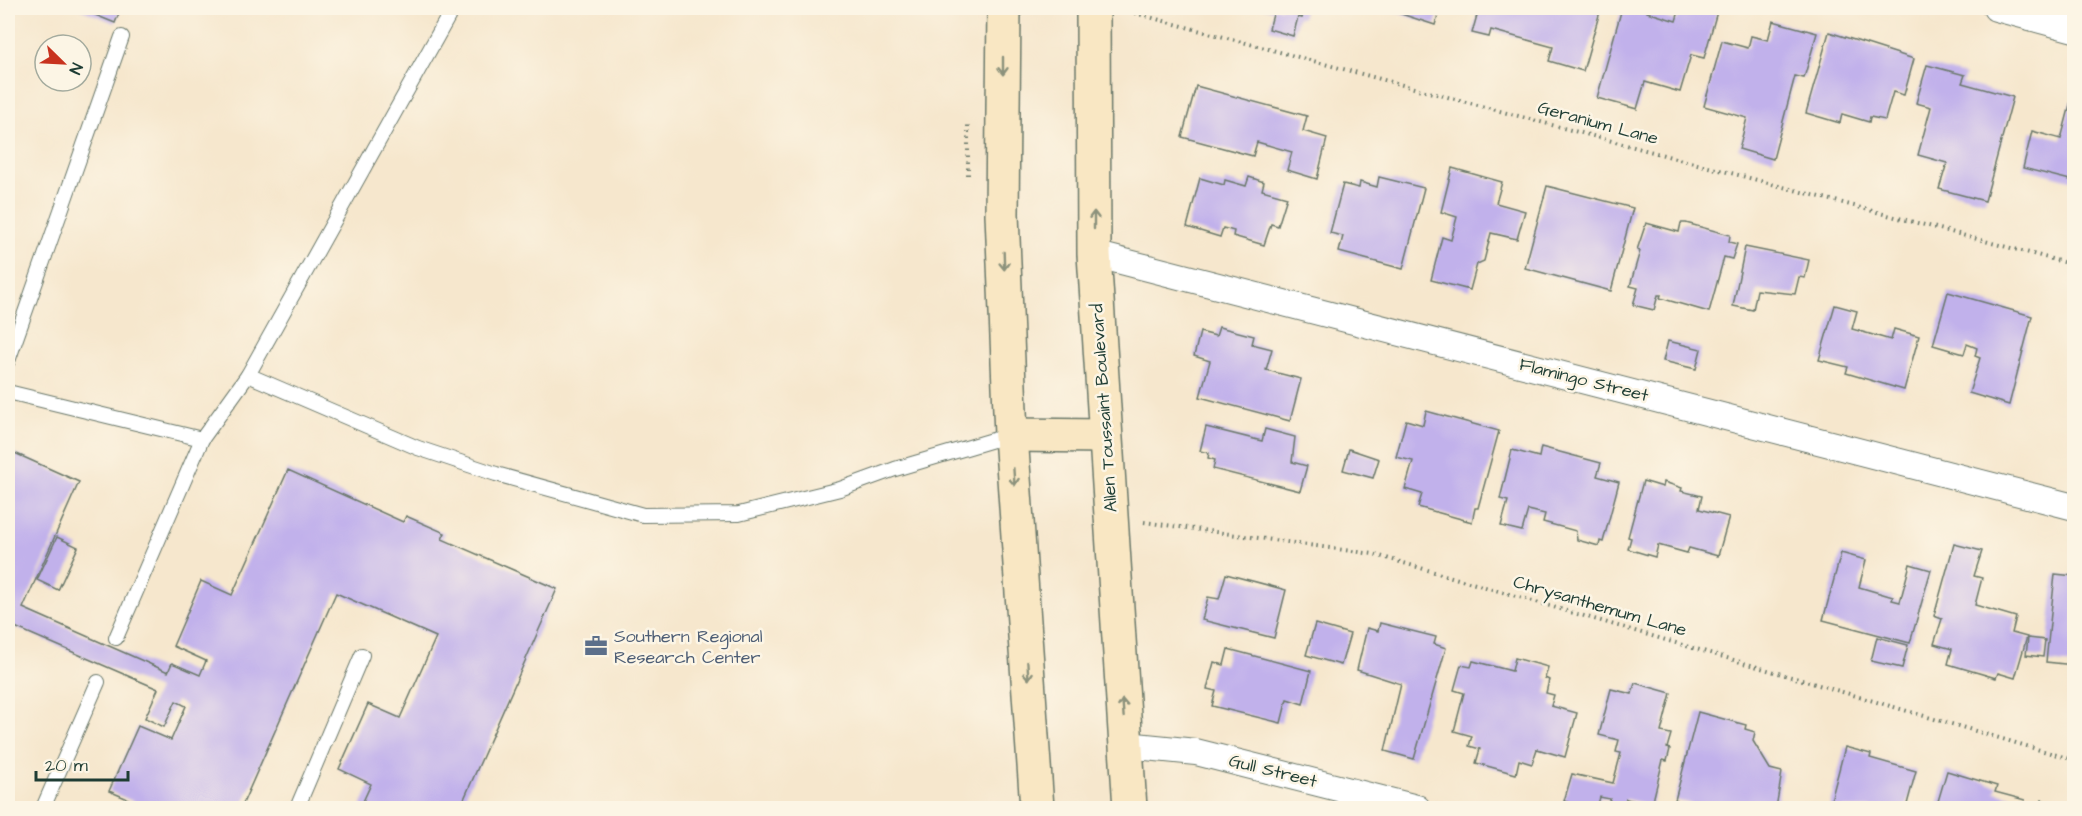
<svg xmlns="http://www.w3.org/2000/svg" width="2082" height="816" font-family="'Architects Daughter',sans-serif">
<rect width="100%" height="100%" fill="#fcf5e5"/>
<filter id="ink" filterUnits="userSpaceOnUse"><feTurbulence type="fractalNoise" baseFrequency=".0167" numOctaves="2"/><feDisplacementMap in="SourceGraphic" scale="12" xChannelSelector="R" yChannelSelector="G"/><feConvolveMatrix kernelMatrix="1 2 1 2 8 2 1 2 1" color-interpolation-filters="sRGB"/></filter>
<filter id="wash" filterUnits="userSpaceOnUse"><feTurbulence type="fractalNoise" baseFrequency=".008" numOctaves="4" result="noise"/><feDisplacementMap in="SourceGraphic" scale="24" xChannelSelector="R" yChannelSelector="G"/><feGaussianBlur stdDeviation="1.35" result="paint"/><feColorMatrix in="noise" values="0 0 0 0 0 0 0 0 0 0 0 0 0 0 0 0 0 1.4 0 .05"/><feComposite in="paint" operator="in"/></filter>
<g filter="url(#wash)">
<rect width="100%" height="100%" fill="#f6e7cd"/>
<g id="blocks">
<!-- building -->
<g fill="#c1b1eb">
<polygon points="78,8 121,8 115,23"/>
<polygon points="1263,8 1305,8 1302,18 1298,17 1293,36 1269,29 1274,11"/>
<polygon points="1383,8 1440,8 1435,25"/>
<polygon points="1479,8 1601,8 1583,71 1549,61 1553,47 1491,30 1489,37 1472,33"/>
<polygon points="1622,8 1648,8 1647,12 1676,21 1680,8 1718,8 1704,58 1691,55 1680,92 1645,82 1637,109 1597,98"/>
<polygon points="1773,21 1817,33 1804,78 1795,76 1773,159 1739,149 1747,118 1704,106 1722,41 1748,48 1751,36 1768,40"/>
<polygon points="1829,32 1914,59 1904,95 1893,92 1885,120 1870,117 1869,122 1842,114 1840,123 1806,113"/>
<polygon points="1927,65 1965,75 1962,83 2013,97 1985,201 1939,189 1947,163 1918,155 1931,107 1916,103"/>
<polygon points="1196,86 1307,116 1303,131 1327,138 1317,179 1287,170 1292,152 1257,142 1253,156 1182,137"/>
<polygon points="2071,101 2074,102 2074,181 2023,168 2032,131 2061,139"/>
<polygon points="1452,168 1502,182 1496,203 1525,211 1517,239 1491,233 1484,261 1477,264 1470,290 1431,280 1442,237 1451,240 1457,217 1441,212"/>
<polygon points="1249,177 1264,182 1262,190 1287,197 1278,226 1271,224 1264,245 1233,236 1234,231 1223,228 1220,237 1187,227 1200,178 1224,185 1225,180 1246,186"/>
<polygon points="1379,177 1424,188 1403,269 1339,252 1343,236 1330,233 1343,184 1359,188 1360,182 1377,187"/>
<polygon points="1547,186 1633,208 1611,291 1525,268"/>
<polygon points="1646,223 1679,232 1681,223 1686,223 1730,235 1729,242 1737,244 1732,259 1724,257 1709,312 1660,298 1661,295 1658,295 1654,310 1633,305 1638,288 1630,286 1640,251 1637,250"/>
<polygon points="1745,247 1809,260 1805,278 1799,277 1795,294 1757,290 1753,310 1733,306"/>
<polygon points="1948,292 2032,316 2009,405 1969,393 1980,358 1975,356 1977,348 1967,344 1964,354 1933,345"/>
<polygon points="1835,305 1857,311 1852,329 1891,340 1894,329 1919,336 1904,390 1846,373 1848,367 1819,360"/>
<polygon points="1219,327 1254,336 1252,344 1272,349 1266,370 1301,379 1290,421 1200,397 1210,361 1194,356 1200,332 1216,336"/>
<polygon points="1668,341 1701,349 1696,369 1663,361"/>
<polygon points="1426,411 1499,431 1478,508 1475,508 1472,522 1418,507 1422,494 1405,489 1413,461 1396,457 1406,420 1423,425"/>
<polygon points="1206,427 1262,441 1265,429 1295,437 1292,462 1307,466 1300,491 1213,469 1215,460 1208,458 1209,453 1200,451"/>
<polygon points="1541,447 1601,463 1597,476 1619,482 1603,542 1600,541 1599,546 1577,540 1576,531 1543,522 1545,514 1528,510 1522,531 1501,526 1508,501 1500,499 1512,450 1539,457"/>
<polygon points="1349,449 1379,459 1373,478 1343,470"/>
<polygon points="8,450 79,482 23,608 168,672 172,663 200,675 206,661 173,646 201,581 232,595 288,470 403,522 406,516 445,533 442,539 557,589 460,808 360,808 371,784 339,769 368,704 400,718 436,637 336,593 241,808 141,808 142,805 109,791 138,726 171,740 186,706 176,701 164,727 145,718 158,689 15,627 8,644"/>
<polygon points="1643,481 1663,487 1664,482 1682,488 1681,491 1702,496 1699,509 1729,517 1718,556 1689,548 1687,553 1658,545 1655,557 1628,549 1631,538 1628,537"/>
<polygon points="57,537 78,547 58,590 37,580"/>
<polygon points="1954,544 1982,551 1974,576 1982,578 1975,605 2016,617 2012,633 2027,637 2015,678 1998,673 1996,678 1948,664 1952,649 1934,644 1942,619 1934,616"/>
<polygon points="1841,553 1866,560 1859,587 1893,597 1892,600 1900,602 1910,564 1931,570 1910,643 1823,620"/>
<polygon points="1226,574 1286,590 1274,638 1202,620 1208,597 1219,599"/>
<polygon points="2055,574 2074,576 2074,665 2046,662"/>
<polygon points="1380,623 1436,637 1434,644 1446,648 1414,759 1385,751 1401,684 1357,670 1367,628 1378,631"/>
<polygon points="1315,624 1350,634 1341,665 1306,655"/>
<polygon points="1877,637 1908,645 1902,668 1871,661"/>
<polygon points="2028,638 2045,640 2043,657 2026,655"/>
<polygon points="1228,649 1311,671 1303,704 1287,699 1281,723 1212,706 1216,691 1207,689 1214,662 1224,665"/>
<polygon points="1515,658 1548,667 1545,678 1549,680 1546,693 1554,695 1551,706 1577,713 1565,757 1537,749 1532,764 1519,760 1516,774 1476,763 1480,749 1469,746 1472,736 1454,731 1464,693 1454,690 1461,665 1471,667 1473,661 1512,671"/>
<polygon points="1635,683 1671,693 1661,732 1671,734 1667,748 1670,749 1667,761 1663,760 1652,805 1626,799 1624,807 1608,803 1610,799 1600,797 1597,808 1572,808 1573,804 1564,801 1572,774 1613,783 1621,753 1616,752 1619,740 1599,735 1611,689 1632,694"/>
<polygon points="1698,712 1746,725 1745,729 1755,732 1753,741 1770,769 1782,772 1776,808 1690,808 1691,804 1675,800"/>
<polygon points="1845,747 1871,754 1870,758 1916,771 1906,808 1829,808"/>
<polygon points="1947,771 1997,786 1995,792 2025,800 2023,808 1936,808"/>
<polygon points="2042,800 2073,808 2040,808"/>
</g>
</g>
</g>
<g filter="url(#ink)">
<use href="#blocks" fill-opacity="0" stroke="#6a786a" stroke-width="1.5"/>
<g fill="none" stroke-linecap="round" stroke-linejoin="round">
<!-- service casing -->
<g stroke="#6a786a" stroke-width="16">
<g id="service">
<polyline points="8,361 122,37"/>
<polyline points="248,375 453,8"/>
<polyline points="8,392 202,439 248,375 418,448 496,474 643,515 739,514 840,489 895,469 1010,435"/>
<polyline points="116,638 202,439"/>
<polyline points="43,808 98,682"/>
<polyline points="297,808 362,655"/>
</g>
</g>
<!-- minor casing -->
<g stroke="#6a786a" stroke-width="28">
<g id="minor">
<polyline points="1996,8 2074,29"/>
<polyline points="1094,254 2074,507"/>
<polyline points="1126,745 1196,752 1417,808"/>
</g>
</g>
<!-- secondary casing -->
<g stroke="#6a786a" stroke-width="36">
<g id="secondary">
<polyline points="1004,8 1002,214 1011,435 1037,808"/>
<polyline points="1093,8 1094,254 1130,808"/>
<polyline points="1011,435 1105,436"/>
</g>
</g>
<!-- path -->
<g stroke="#6a786a" stroke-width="4" stroke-dasharray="1.5 4.5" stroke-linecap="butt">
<polyline points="1123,10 2074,265"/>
<polyline points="968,175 968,122"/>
<polyline points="1144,522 1373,554 2074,760"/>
</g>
<!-- service -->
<use href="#service" stroke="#fff" stroke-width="14"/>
<!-- minor -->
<use href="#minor" stroke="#fff" stroke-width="26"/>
<!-- secondary -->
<use href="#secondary" stroke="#f9e7c3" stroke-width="33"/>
</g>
<!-- one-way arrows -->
<defs><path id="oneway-shaft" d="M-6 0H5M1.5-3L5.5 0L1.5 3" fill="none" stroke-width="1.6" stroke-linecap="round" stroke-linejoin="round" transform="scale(1.5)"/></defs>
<g stroke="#8c927c">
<use href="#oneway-shaft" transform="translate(1003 66) rotate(90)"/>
<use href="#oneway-shaft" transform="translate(1094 220) rotate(-90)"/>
<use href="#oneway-shaft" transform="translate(1004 261) rotate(88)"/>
<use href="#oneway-shaft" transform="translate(1014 477) rotate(86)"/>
<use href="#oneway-shaft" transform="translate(1028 671) rotate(86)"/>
<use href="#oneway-shaft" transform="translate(1123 708) rotate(-94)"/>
</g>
</g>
<!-- icons -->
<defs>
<g id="office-bare" transform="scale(1.8)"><path d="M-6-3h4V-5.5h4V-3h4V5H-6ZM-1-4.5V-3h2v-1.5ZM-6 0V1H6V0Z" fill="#5c6f8a" stroke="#fcf5e5" stroke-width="2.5" paint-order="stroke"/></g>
</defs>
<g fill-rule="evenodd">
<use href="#office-bare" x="596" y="646"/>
</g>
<g text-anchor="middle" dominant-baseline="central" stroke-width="5" stroke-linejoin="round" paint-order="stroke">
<!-- street labels -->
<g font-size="18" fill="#1f3d34" stroke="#fcf5e5">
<text transform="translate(1598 123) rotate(15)">Geranium Lane</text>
<text transform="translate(1584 380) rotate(14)">Flamingo Street</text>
<text transform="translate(1104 408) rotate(-94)">Allen Toussaint Boulevard</text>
<text transform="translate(1600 606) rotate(16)">Chrysanthemum Lane</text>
<text transform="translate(1273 771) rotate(14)">Gull Street</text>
</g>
<!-- service labels -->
<g font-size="18" fill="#4e5e75" stroke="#fcf5e5" text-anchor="start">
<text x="614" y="636">Southern Regional<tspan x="614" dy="21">Research Center</tspan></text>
</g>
</g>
<!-- margin -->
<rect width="2082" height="816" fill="none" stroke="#fcf5e5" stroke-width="30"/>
<!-- north arrow -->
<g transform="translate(63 63) rotate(114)"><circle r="28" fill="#fcf5e5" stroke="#a4ab9e" stroke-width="1.5"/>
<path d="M0-4.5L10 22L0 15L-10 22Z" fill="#c8321e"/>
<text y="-9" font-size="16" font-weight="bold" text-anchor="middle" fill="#1f3d34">N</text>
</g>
<!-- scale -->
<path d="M36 771v9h92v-9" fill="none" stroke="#1f3d34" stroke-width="3"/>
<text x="45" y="771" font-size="18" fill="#1f3d34" stroke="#fcf5e5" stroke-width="4.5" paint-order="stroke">20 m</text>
</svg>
